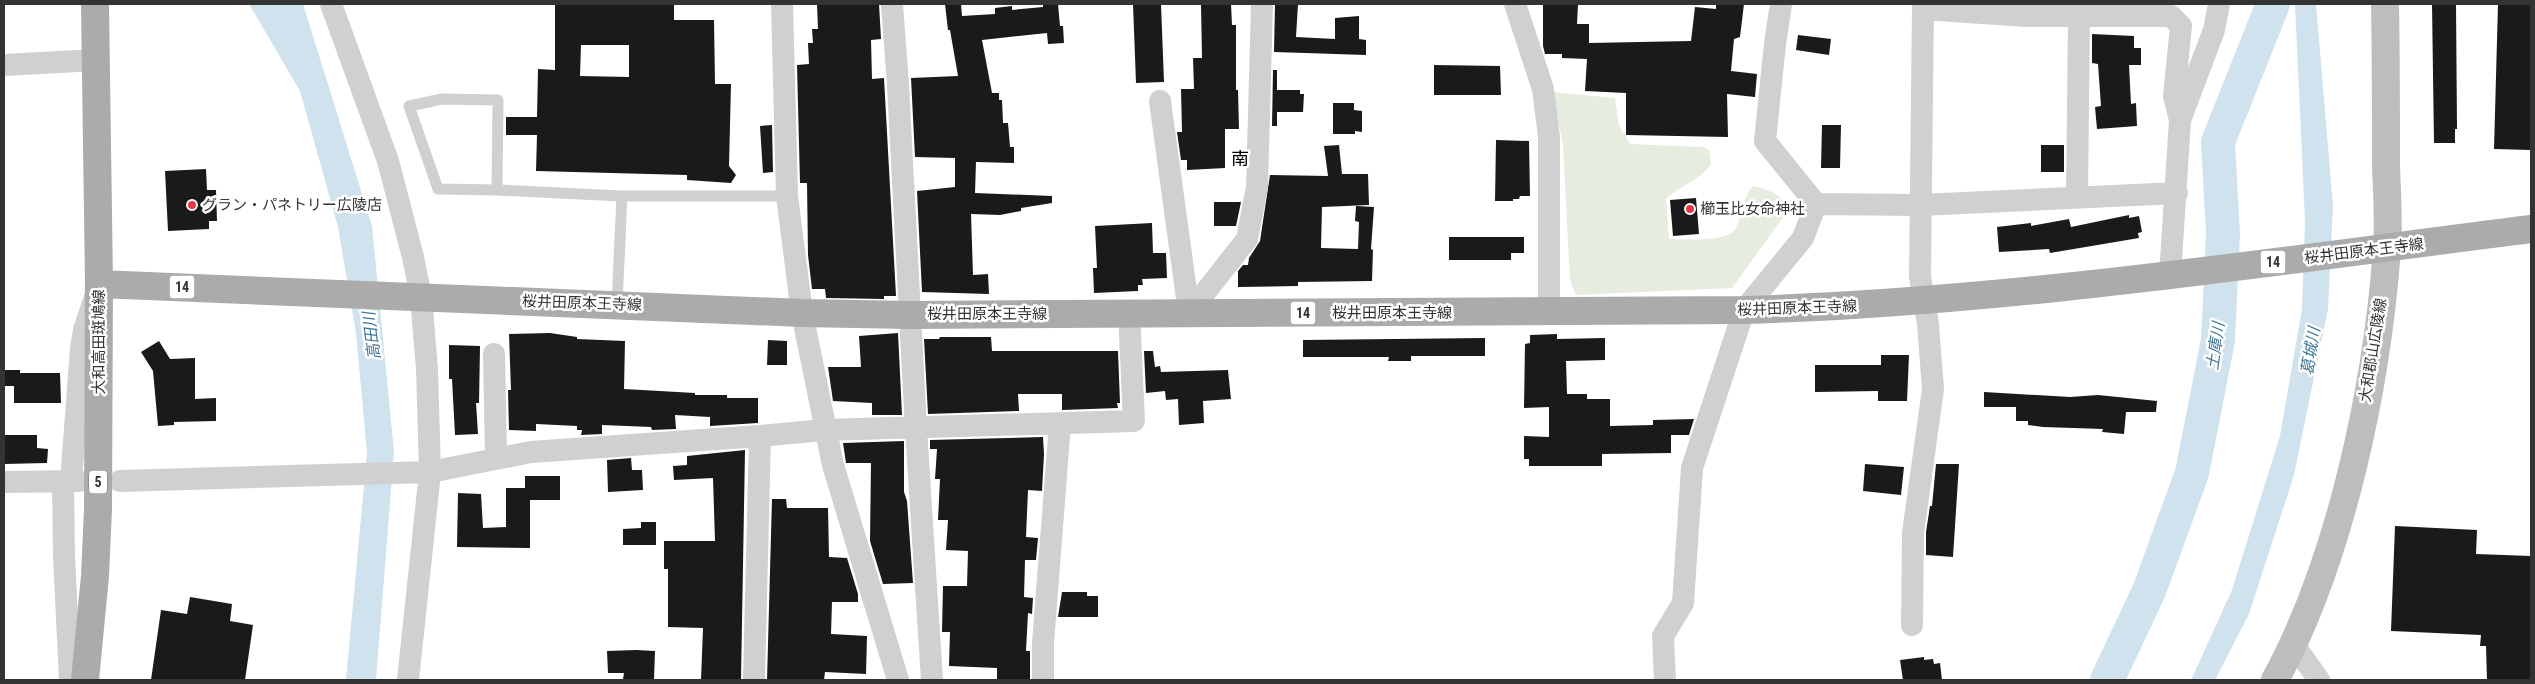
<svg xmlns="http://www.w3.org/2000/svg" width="2535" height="684" font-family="'Roboto Condensed','Noto Sans JP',sans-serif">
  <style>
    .green { fill: #e6ecdf }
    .water { fill: #cfe2ee }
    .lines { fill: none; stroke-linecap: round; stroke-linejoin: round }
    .river { stroke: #cfe2ee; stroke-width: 34 }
    .building { fill: #1a1a1a; fill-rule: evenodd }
    .service { stroke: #d0d0d0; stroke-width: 11 }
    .minor { stroke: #d0d0d0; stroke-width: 22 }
    .secondary { stroke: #bdbdbd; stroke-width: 28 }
    .primary { stroke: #ababab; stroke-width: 28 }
    .poi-dot { fill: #e63946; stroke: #fff; stroke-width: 2 }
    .labels { text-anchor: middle; stroke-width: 5; stroke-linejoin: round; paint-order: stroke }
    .shield { fill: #fff; stroke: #707070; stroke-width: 1 }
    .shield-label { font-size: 14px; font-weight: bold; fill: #333 }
    .poi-label { font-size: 15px; fill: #333; stroke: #fff; text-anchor: start }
    .street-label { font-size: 15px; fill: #333; stroke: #fff }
    .water-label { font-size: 16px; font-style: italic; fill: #3f7597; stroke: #fff }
    .quarter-label { font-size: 18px; fill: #000; stroke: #fff }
  </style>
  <rect width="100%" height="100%" fill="#fff"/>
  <path class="green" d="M1552,92L1615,98L1619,126L1630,144L1703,147L1709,150L1711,164C1699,182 1681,184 1666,199L1669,239C1684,239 1729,243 1736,228C1743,213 1742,199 1753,186C1771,190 1780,194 1789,209L1732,288L1576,295L1570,280L1563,145Z"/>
  <path class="water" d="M249,4H303L372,226L394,452L376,680H346L367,453L356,333L338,227L300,91Z
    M2295,4H2316L2333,206L2328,309L2294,475L2249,614L2215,680H2191L2232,590L2280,436L2302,309L2305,221Z"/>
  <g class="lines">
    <path class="river" d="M2107,680L2149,591L2192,473L2218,340L2223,234L2218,142L2273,4"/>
  </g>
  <path class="building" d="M555,4H674V20H714L715,84H731L729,166L736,175L731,183L687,180V175L536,171L537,135H506V117H537L538,69L555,70ZM581,45H629V77L580,76Z
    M817,4H879L881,39L871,40L872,79L884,78L896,296H884V299L826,298L825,289H812L808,255L807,183H800L797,65L809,64L808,43H813L812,29H818Z
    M945,4H961L962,16L995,14V8L1012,6V10L1043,7V4H1058L1060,26H1063L1064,43L1048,44L1047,33L982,40L992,93H999V100H1002L1003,123H1008L1010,147H1014V163L976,162L975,193L1052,196V203L1021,208V211L1000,215L971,214L973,275L988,274L989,294L922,292L917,191L955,187V158L915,157L911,78L958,76L950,30H948Z
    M1133,4H1161L1164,82L1136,83Z
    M1201,4H1231L1232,25H1236V90H1238L1239,129H1225V168L1187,170V160H1181L1177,132H1182L1181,89H1194L1193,58H1202Z
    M1275,4H1298L1296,37L1335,39V18L1359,16V39L1366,40V55L1274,52Z
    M1543,4H1578L1577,24H1589V43L1691,41L1695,7L1716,9V4H1744L1740,37L1734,39L1731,71L1757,74L1755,97L1727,94L1728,137L1626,135V93L1585,91L1587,59L1562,58V54H1545L1543,46Z
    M2432,4H2456L2457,129H2455V143H2434Z
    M2498,4H2531V150L2494,149Z
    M2092,34L2134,36V48H2141V65H2129L2131,104L2136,103L2137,126L2097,129L2095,107L2101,106L2098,64L2092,63Z
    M1798,35L1831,39L1829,55L1796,50Z
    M1434,65L1500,66L1501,95H1434Z
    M1273,70H1277V90H1300V94H1304L1303,112H1277V126H1272Z
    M1333,103H1354V110L1362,111V132L1355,131V134H1333Z
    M772,125L773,172L763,173L760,126Z
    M1822,125H1841L1840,168H1821Z
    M1496,140L1529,141L1530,196H1520L1519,199H1513V201H1495Z
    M1339,145L1342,174H1368L1369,205L1322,207L1321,248L1358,249L1359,222L1355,221L1356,206L1374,207L1371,249L1373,250L1372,281L1298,282V286L1238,287V271L1243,265H1248L1249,258L1260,241L1270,175L1328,176L1324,146Z
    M2041,145H2064V172H2041Z
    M206,169L207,190H216L217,221H209V229L168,231L165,171Z
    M1696,198L1699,234L1673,236L1670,200Z
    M1214,202H1241L1236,226H1214Z
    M2129,215V218L2139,216L2142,232L2138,233L2139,238L2050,253L2049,249L1999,252L1997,227L2031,223V226L2069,219L2071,227Z
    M1152,223L1153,253H1166L1167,278L1142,279L1143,285H1138V291L1094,293L1093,268H1097L1095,226Z
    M1449,237H1524V253H1511V260H1449Z
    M550,333L577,337V339L625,341L624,389L695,393V395H727V398H758V423L710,426V417L675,415L676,429L652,430L651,427L602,425V434L581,435L582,430H577V426L536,424V431L509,430L508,390H511L509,334Z
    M898,333L902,415H872V403L833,401L828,367H861L859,336Z
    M1557,334V339L1605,338V360L1566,361L1567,394H1587V399H1610V426L1653,425V420L1694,419L1689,435H1671V453L1602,454V466H1529V459H1524V436L1549,437V407L1524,408L1525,344L1530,343V335Z
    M940,337H991L992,351H1118L1120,403H1117L1118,408L1062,410V394H1018L1019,411L928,414L924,339H939Z
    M1485,338V356H1411V361H1388L1389,357H1303V340Z
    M768,340L787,341V365H767Z
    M159,341L170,359L195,358V399L216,398V421L174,422V425L158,426L153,371L141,352Z
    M449,345L480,346L479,403H476L478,434L455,435L452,379H449Z
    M1144,351H1153L1155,367L1160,366L1161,372L1228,370L1231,399L1203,401L1204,423L1179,425L1178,399L1166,400L1165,391L1146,393Z
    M1881,355H1909L1907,401H1878V391L1815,392V365H1881Z
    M4,370H20V373H60L61,403H14V386H4Z
    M1984,392L2070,397L2098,395L2157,401L2156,412H2126L2124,434L2102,432L2103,429L2043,427L2028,425V421H2016V407H1984Z
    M4,435H37V448L48,449L47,463L4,464Z
    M1043,437L1044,454L1042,491L1028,490L1026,537L1038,538L1036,560H1025L1024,597L1033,598L1032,614L1028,613L1026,651H1030V680H997V668L949,666L950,632H942L943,586H967L968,551L946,550L948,520H938L940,479H935L937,449H930V440Z
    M904,441V492L907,501L913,583L883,584L870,541L871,463H846L843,443Z
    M745,450L741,680H701L703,628L668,627V569H664V541H715L713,478L674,480L673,466L687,465V456Z
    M631,458L632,470H642L643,490L608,492L607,460Z
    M1865,464L1904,467L1901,495L1863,491Z
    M1936,464H1959L1953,557L1926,555V532L1930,506H1932Z
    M525,476H560V500H530V548L457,547L458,493L481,494L483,528L506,527V488H525Z
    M772,499H786L787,508H828L829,557L847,558L858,594V602H832L831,634L867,636L866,674L825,672L824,680H767Z
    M641,522H656V545H623V529L641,528Z
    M2395,526L2477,530L2476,554L2531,556V680H2487L2486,646H2480L2481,635L2391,631Z
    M1062,592H1087V596H1098V617H1058Z
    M190,597L232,604L230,621L253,625L245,680H151L161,610L187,614Z
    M636,650L655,651L654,680L623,679L624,673H608L607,651Z
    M1924,657V660L1933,659L1934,664L1940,663L1942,680H1903L1900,660Z"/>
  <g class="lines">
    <path class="service" d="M442,99L498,100L497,190L438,189L409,106Z
      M497,190L622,196H787
      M617,304L622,196"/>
    <path class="minor" d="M331,4L388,161L413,257L421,297L427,369L430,472L408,680
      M782,4L787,196L802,313L833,465L898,680
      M892,4L898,85L916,429L932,680
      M1515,4L1543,89L1549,137V313
      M1781,4L1775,44L1765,141L1816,204L1920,205L2177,193
      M1923,9L2027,16H2171L2181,26L2174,96L2180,120L2170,276
      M4,65L96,60
      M1160,101L1189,313
      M2180,120L2214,30L2219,4
      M2077,197L2079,16
      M1189,313L1247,239L1257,187L1262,4
      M494,354L496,458
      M71,481L81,349L84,330L95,297
      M120,481L430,472L531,452L760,436L824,430L1134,421L1129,313
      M4,482L79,481
      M63,482L64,556L70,680
      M1912,625L1913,533L1933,389L1928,324L1920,277L1923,4
      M2294,645L2319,680
      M754,680L760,436
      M1043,680V643L1060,424
      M1665,680L1663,636L1683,603L1692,468L1744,310L1803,238L1816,204"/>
    <path class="secondary" d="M2275,680C2341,559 2377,386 2387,249C2389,222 2387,193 2386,166C2386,112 2386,58 2385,4"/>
    <path class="primary" d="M99,284L802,313L910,315L1744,310C2008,302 2269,262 2531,229
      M85,680L95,576L98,509L99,284L95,4"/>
  </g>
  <g class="poi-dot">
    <circle cx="192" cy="205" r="5"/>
    <circle cx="1690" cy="209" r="5"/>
  </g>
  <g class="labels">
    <g class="shield">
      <rect x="2260.5" y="250.5" width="25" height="23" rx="4"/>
      <rect x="169.5" y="275.5" width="25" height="23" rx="4"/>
      <rect x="1290.5" y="301.5" width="25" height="23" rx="4"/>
      <rect x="89" y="470.5" width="18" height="23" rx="4"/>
    </g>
    <g class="shield-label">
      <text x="2273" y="267">14</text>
      <text x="182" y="292">14</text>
      <text x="1303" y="318">14</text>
      <text x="98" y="487">5</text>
    </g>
    <g class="poi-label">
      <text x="202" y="210">グラン・パネトリー広陵店</text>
      <text x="1700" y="214">櫛玉比女命神社</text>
    </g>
    <g class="street-label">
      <text transform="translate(2364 251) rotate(-7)" y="5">桜井田原本王寺線</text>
      <text transform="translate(582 303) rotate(2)" y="5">桜井田原本王寺線</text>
      <text transform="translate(1797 308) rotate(-2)" y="5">桜井田原本王寺線</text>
      <text x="1392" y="318">桜井田原本王寺線</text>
      <text x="987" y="319">桜井田原本王寺線</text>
      <text transform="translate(99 342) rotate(-90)" y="5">大和高田斑鳩線</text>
      <text transform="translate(2373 350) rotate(-81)" y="5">大和郡山広陵線</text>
    </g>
    <g class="water-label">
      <text transform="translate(371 336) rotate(-97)" y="6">高田川</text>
      <text transform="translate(2215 346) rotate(-82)" y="6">土庫川</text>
      <text transform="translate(2310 351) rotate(-81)" y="6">葛城川</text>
    </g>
    <g class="quarter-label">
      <text x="1240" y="165">南</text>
    </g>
  </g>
  <rect width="2535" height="684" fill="none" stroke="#333333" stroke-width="10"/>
</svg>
